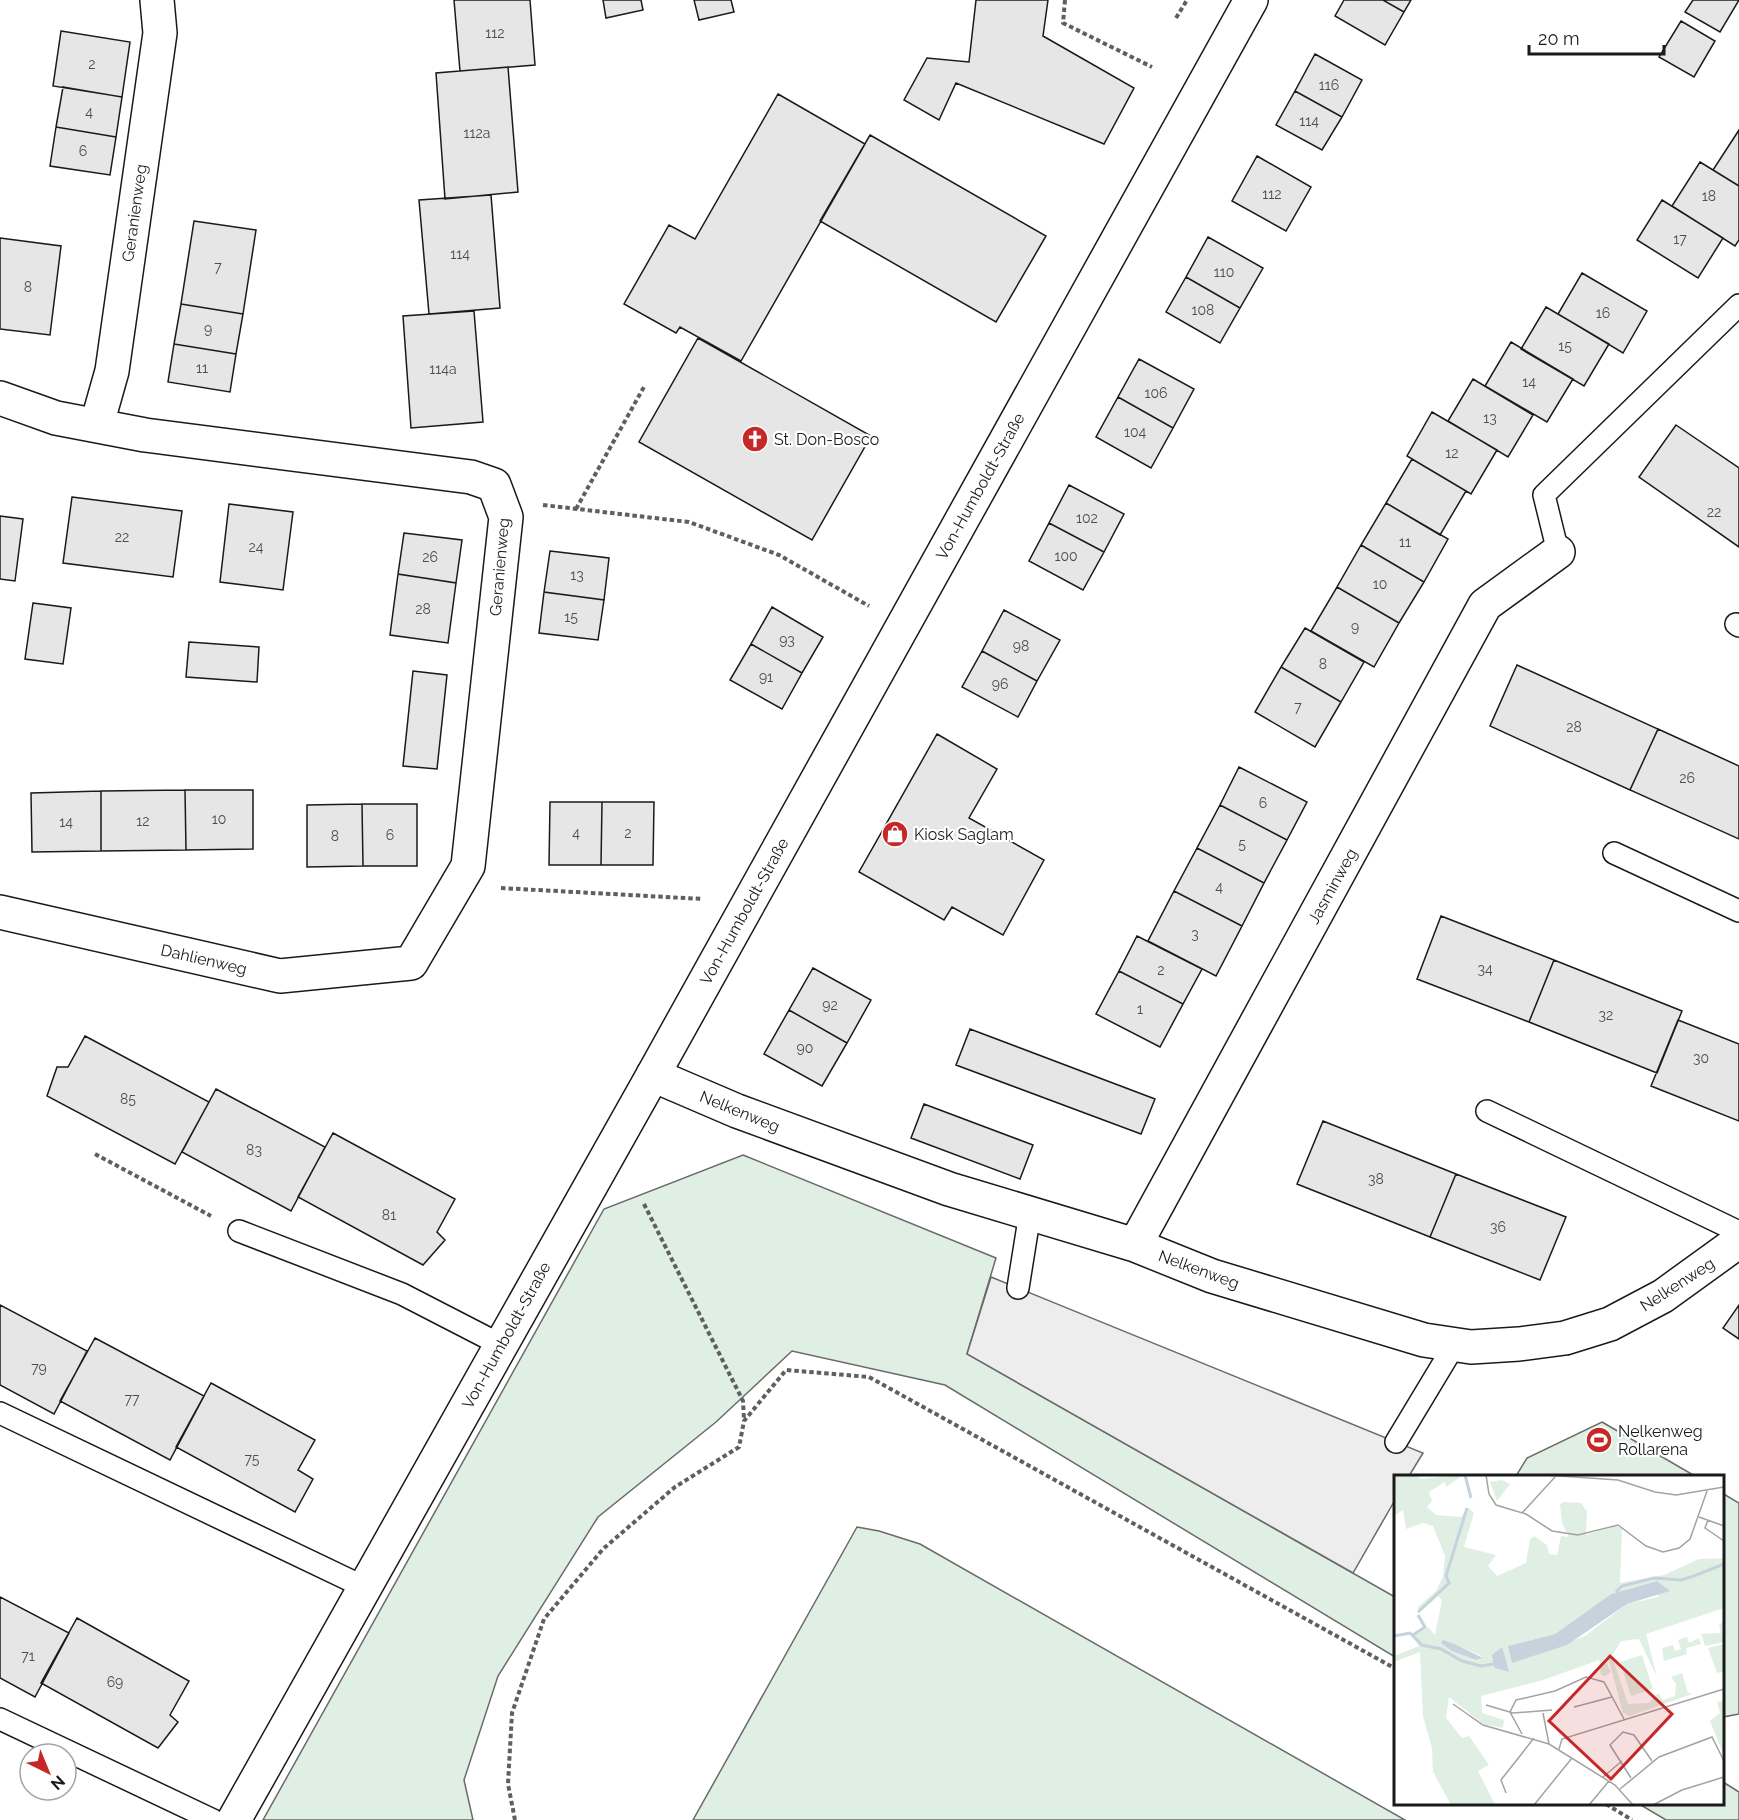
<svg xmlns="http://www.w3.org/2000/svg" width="1739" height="1820" font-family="Raleway,sans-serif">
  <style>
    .green { fill: #e0efe3; stroke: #6a6a6a; stroke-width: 1.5 }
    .parking { fill: #ededed; stroke: #6a6a6a; stroke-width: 1.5 }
    .building { fill: #e6e6e6; stroke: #1a1a1a; stroke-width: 1.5 }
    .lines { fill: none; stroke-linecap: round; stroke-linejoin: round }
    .lane-casing { stroke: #1a1a1a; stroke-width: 24 }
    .street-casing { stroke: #1a1a1a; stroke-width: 36 }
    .secondary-casing { stroke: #1a1a1a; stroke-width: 36 }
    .path { stroke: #5f5f5f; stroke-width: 4; stroke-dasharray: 4.5 3; stroke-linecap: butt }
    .lane { stroke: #fff; stroke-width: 21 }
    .street { stroke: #fff; stroke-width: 33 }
    .secondary { stroke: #fff; stroke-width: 33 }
    .labels { text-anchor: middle; stroke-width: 4.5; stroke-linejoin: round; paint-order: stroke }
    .number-label { font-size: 14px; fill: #4d4d4d }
    .street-label { font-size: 16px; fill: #1a1a1a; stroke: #fff }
    .poi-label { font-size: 16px; fill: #1a1a1a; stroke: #fff; text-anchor: start }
    .inset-river { fill: none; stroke: #c6d2dc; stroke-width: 3 }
    .inset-road { fill: none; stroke: #a3a3a3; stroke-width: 1.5 }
    .view { fill: #c62828; fill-opacity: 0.15; stroke: #c62828; stroke-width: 3 }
    .inset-edge { fill: none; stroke: #1a1a1a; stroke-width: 3 }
  </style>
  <rect width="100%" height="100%" fill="#fff"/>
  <path class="green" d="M743,1155L996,1258L967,1354L1395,1597V1657L945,1385L792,1351L716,1422L598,1517L498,1676L464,1780L473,1820H263L604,1209Z
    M1602,1422L1695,1476H1516L1527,1458Z
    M1722,1493L1739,1503V1714L1723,1717Z
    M857,1527L879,1531L920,1544L1405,1820H693Z
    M1723,1782L1739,1792V1820H1666L1639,1804H1722Z"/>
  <path class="parking" d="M991,1277L1423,1453L1409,1476H1396L1395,1500L1353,1573L967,1354Z"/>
  <path class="building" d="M454,0H530L535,65L460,71Z
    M603,0H641L643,10L606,18Z
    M694,0H731L734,12L699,20Z
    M976,0H1048L1043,36L1134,88L1104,144L956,83L939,120L904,100L927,58L969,62Z
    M1344,0H1383L1404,12L1385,45L1335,16Z
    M1383,0H1411L1404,12Z
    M1693,0H1739L1720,32L1685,12Z
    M1681,21L1715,41L1694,77L1659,57Z
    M61,31L130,42L122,97L53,86Z
    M1315,54L1362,80L1342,117L1295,91Z
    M508,67L518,192L445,199L436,73Z
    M63,87L122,97L116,137L56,127Z
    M1295,91L1342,117L1322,150L1276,125Z
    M778,94L865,144L741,361L680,327L676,333L624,304L669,225L695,239Z
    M56,127L116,137L110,175L50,166Z
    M1739,130V186L1713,170Z
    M870,135L1046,236L996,322L820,221Z
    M1257,156L1311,187L1286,231L1232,201Z
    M1700,162L1739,186V240L1735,246L1672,206Z
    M491,195L500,308L429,314L419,200Z
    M1662,200L1723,238L1698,278L1637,240Z
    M194,221L256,230L243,314L181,304Z
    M1208,237L1263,268L1240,308L1186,277Z
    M0,238L61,246L50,335L0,329Z
    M1582,273L1647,311L1623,353L1558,314Z
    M1186,277L1240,308L1220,343L1166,312Z
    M181,304L243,314L236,354L174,344Z
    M1546,307L1609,344L1584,386L1521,349Z
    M474,311L483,422L411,428L403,316Z
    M698,338L871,436L812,540L639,442Z
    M1511,342L1573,379L1547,422L1485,386Z
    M174,344L236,354L230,392L168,382Z
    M1139,359L1194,389L1173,428L1118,397Z
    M1473,379L1533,415L1508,457L1448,421Z
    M1118,397L1173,428L1151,468L1096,437Z
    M1432,412L1497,450L1471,494L1407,456Z
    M1676,425L1739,468V547L1639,477Z
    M1412,459L1466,491L1440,535L1386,503Z
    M1069,485L1124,514L1104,552L1049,523Z
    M72,497L182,511L173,577L63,563Z
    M1386,503L1448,539L1424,582L1361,545Z
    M229,504L293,512L283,590L220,582Z
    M0,516L23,519L15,581L0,579Z
    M1049,523L1104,552L1083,590L1029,561Z
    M404,533L462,540L456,583L398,574Z
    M1361,545L1424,582L1399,623L1337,587Z
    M550,551L609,558L604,600L544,592Z
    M398,574L456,583L448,643L390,635Z
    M1337,587L1399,623L1374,667L1311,631Z
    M544,592L604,600L598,640L539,633Z
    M33,603L71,608L63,664L25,659Z
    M772,607L823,637L802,673L751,644Z
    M1004,610L1060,640L1037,681L982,651Z
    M1305,628L1364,662L1341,702L1281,667Z
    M189,642L259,647L257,682L186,677Z
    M751,644L802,673L782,709L730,680Z
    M982,651L1037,681L1018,717L962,687Z
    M1517,665L1658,729L1630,790L1490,726Z
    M1281,667L1341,702L1315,747L1255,712Z
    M413,671L447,675L437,769L403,766Z
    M1658,729L1739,766V839L1630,790Z
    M937,734L997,769L969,818L1044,860L1003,935L952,907L944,920L859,872Z
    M1239,767L1307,802L1287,840L1220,805Z
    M185,790H253V849L186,850Z
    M185,790L186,850L101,851V791Z
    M101,791V851L32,852L31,793Z
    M550,802H602L601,865H549Z
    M602,802H654L653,865H601Z
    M362,804H417V866H363Z
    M362,804L363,866L307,867V805Z
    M1220,805L1287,840L1264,883L1197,848Z
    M1197,848L1264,883L1242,926L1174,891Z
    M1174,891L1242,926L1216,976L1148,941Z
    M1441,916L1554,960L1529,1022L1417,979Z
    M1137,936L1202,969L1183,1004L1119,971Z
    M1554,960L1682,1011L1657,1073L1529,1022Z
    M813,968L871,1000L847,1043L789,1010Z
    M1119,971L1183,1004L1160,1047L1096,1014Z
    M789,1010L847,1043L822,1086L764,1054Z
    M1678,1020L1739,1044V1121L1651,1086Z
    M970,1029L1155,1099L1141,1134L956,1065Z
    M85,1036L209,1102L175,1164L47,1096L57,1067H68Z
    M216,1089L325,1147L291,1211L182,1152Z
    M924,1104L1033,1145L1020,1179L911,1138Z
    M1323,1121L1456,1174L1430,1237L1297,1184Z
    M333,1133L455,1199L437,1232L445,1240L423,1265L298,1197Z
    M1456,1174L1566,1217L1540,1280L1430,1237Z
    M0,1305L87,1351L54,1414L0,1385Z
    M1739,1305V1339L1723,1328Z
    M95,1338L204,1396L170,1460L60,1401Z
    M211,1383L315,1440L298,1470L313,1479L295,1512L176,1447Z
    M0,1597L69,1633L35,1697L0,1678Z
    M77,1618L189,1681L170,1715L178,1722L158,1748L41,1683Z"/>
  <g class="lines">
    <defs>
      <path id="lane" d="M1558,552L1544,495L1739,305
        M1736,624L1739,626
        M1614,853L1739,911
        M1487,1111L1739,1232
        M239,1231L402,1294L501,1345
        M1018,1288L1030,1213
        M0,1413L364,1587
        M1396,1442L1455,1344
        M0,1719L213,1820"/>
      <path id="street" d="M0,398L56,418L145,435L471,477L494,485L506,517L468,866L411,963L280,976L0,912
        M97,424L112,371L160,33L157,0
        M653,1075L737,1111L949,1189L1135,1245L1212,1276L1424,1340L1471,1347L1519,1344L1565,1338L1610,1324L1663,1296L1739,1241
        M1135,1245L1485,605L1558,552"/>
      <path id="secondary" d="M234,1820L653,1075L1251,0"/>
    </defs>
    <use href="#lane" class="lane-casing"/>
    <use href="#street" class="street-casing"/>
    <use href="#secondary" class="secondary-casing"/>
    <path class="path" d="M1065,0L1063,23L1152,67
      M1176,18L1187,0
      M543,505L689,522L779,555L869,606
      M576,509L645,385
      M501,888L703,899
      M95,1154L211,1216
      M644,1204L743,1401L744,1420
      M1606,1804L1632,1820
      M515,1820L508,1784L512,1713L544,1619L603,1549L675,1487L739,1447L744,1421L786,1370L869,1377L1396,1669"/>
    <use href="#lane" class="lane"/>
    <use href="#street" class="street"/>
    <use href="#secondary" class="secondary"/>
  </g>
  <defs>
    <symbol id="church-disc" viewBox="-11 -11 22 22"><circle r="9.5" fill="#c62828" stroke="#fff"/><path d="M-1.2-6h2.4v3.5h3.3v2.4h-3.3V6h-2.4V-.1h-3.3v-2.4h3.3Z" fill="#fff"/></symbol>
    <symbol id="shop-disc" viewBox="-11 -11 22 22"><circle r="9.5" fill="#c62828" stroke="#fff"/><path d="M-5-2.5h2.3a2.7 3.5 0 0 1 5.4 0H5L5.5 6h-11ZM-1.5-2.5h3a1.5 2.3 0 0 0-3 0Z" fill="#fff"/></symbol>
    <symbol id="stadium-disc" viewBox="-11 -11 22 22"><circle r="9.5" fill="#c62828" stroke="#fff"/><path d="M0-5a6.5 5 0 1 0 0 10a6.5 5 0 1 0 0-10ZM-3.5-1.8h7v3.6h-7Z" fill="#fff"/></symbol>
  </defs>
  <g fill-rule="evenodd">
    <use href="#church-disc" x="740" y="424" width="30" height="30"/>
    <use href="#shop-disc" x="880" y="819" width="30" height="30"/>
    <use href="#stadium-disc" x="1584" y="1425" width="30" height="30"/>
  </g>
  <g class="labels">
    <g class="number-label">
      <text x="495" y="38">112</text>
      <text x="92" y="69">2</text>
      <text x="1329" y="90">116</text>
      <text x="89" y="117">4</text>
      <text x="1309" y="126">114</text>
      <text x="477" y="138">112a</text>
      <text x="83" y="156">6</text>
      <text x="1272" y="199">112</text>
      <text x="1709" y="201">18</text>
      <text x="1680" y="244">17</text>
      <text x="460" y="259">114</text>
      <text x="218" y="272">7</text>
      <text x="1224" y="277">110</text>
      <text x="28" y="292">8</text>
      <text x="1203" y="315">108</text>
      <text x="1603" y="318">16</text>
      <text x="208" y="334">9</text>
      <text x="1565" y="351">15</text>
      <text x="202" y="373">11</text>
      <text x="443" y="374">114a</text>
      <text x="1529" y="387">14</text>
      <text x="1156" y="398">106</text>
      <text x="1490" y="423">13</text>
      <text x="1135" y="437">104</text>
      <text x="1452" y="458">12</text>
      <text x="1714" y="517">22</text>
      <text x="1087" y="523">102</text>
      <text x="122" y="542">22</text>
      <text x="1405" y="547">11</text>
      <text x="256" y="552">24</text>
      <text x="1066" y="561">100</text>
      <text x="430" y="562">26</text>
      <text x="577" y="580">13</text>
      <text x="1380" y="589">10</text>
      <text x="423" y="614">28</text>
      <text x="571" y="622">15</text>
      <text x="1355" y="632">9</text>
      <text x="787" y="645">93</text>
      <text x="1021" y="651">98</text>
      <text x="1323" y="669">8</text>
      <text x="766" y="682">91</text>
      <text x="1000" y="689">96</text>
      <text x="1298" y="712">7</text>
      <text x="1574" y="732">28</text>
      <text x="1687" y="783">26</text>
      <text x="1263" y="808">6</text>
      <text x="219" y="824">10</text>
      <text x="143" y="826">12</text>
      <text x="66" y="827">14</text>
      <text x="576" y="838">4</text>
      <text x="628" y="838">2</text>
      <text x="390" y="840">6</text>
      <text x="335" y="841">8</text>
      <text x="1242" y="849">5</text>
      <text x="1219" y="892">4</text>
      <text x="1195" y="939">3</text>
      <text x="1485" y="974">34</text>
      <text x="1161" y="975">2</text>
      <text x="830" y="1010">92</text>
      <text x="1140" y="1014">1</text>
      <text x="1606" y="1020">32</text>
      <text x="805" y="1053">90</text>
      <text x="1701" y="1063">30</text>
      <text x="128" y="1104">85</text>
      <text x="254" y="1155">83</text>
      <text x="1376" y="1184">38</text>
      <text x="389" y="1220">81</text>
      <text x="1498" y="1232">36</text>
      <text x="39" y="1373">79</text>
      <text x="132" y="1404">77</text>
      <text x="252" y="1464">75</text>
      <text x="28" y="1661">71</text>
      <text x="115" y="1687">69</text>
    </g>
    <g class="street-label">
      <text transform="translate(134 213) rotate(-82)" y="6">Geranienweg</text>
      <text transform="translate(980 486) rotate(-61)" y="6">Von-Humboldt-Straße</text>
      <text transform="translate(499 567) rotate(-85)" y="6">Geranienweg</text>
      <text transform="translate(1332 886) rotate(-61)" y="6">Jasminweg</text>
      <text transform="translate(744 911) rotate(-61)" y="6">Von-Humboldt-Straße</text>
      <text transform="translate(204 959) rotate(13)" y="6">Dahlienweg</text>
      <text transform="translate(740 1111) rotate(22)" y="6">Nelkenweg</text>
      <text transform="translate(1199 1269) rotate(20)" y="6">Nelkenweg</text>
      <text transform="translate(1677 1284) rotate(-33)" y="6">Nelkenweg</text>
      <text transform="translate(506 1335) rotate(-61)" y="6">Von-Humboldt-Straße</text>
    </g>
    <g class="poi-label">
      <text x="774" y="445">St. Don-Bosco</text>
      <text x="914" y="840">Kiosk Saglam</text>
      <text x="1618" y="1437">Nelkenweg<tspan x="1618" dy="18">Rollarena</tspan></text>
    </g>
  </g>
  <g transform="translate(1394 1475)">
    <rect width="330" height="330" fill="#fff"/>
    <path d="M0,0H24L26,4L69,0L52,12L51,7L35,17L38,26L33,32L42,40L67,42L75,33L80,38L70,72L102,80L94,91L103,101L132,88L136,64L140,61L153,70L155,79L163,80L167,61L175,62L168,48L166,29L170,27L187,28L193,36L192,60L221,51L228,53L226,108L270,100L305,84L330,83V133L252,159L263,202L245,164L227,166L218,181L234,229L255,228L264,218L269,225L281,221L282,209L277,202L288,198L294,218L298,219L236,241L229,238L214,182L210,183L217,197L211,201L207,200L205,185L149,205L87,221L88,238L110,245L109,253L89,249L55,222L52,243L68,263L75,261L95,290L84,296L101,330H57L39,297L38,273L29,241L26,177L0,187V181L25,171L16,158L23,159L34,152L41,160L48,125L44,121L25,138L24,132L42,116L49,102L51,81L39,51L29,48L12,54L9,35L0,41ZM263,106L264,122L233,129L191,161L118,188L115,171L161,159L217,119ZM47,168L65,171L88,181V184L82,185ZM108,5L116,9L103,26L96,7ZM330,146V167L311,171L307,159L327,158L325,150ZM293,162L295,168L305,163L307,169L292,173L293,179L270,186L268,173L279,170L281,176L287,174L284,165ZM330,169V196L323,198L314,173ZM248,180L259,214L237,221L226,187ZM330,226V281L316,246L326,238L323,227Z" fill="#e0efe3" fill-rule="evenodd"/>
    <path d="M263,106L276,116L233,129L173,170L118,188L114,171L161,159L217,119ZM49,165L65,171L89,183L82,185L58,176L47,168ZM108,172L112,185L115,197L101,193L99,187L98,180Z" fill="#c6d2dc"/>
    <path class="inset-river" d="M71,0L77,23M222,117L228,111L260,103L287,105L300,101L330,89M24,137L55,108L52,101L73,33M19,160L31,152L24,140M0,161L16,158L28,170L47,174L68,186L87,191L100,189"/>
    <path class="inset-road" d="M92,0L95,19L102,30L132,39L158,56L184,60L224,50L252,71L269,77L285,73L296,64L313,16M152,0L224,5L261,17M261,17L282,20L330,12M128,38L161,2M305,42L330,51M314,45L311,53L330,66M59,229L89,250L155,269L221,310L239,330M92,230L119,238L158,235M180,232L218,222M149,238L155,269M128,259L116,237L122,225L161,216L192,202L210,207L230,244M165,274L168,264L330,214M209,302L228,286M237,303L216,270L229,257L240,260L258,286M226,314L265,282L318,262L330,286M112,318L107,305L140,263M140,330L178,283M195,330L215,306M259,330L288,315L330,302"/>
    <path class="view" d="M216,181L278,239L217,304L155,246Z"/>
    <rect width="330" height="330" class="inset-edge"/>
  </g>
  <g transform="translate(48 1772) rotate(137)"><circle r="28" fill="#ffffff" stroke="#a3a3a3" stroke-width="1.5"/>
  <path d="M0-4.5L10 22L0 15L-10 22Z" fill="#c62828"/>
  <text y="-9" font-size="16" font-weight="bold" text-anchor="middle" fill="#1a1a1a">N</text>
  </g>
  <path d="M1529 45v9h135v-9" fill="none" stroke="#1a1a1a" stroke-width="3"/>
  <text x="1538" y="45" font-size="18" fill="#1a1a1a" stroke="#ffffff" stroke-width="4.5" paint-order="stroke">20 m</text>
</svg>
